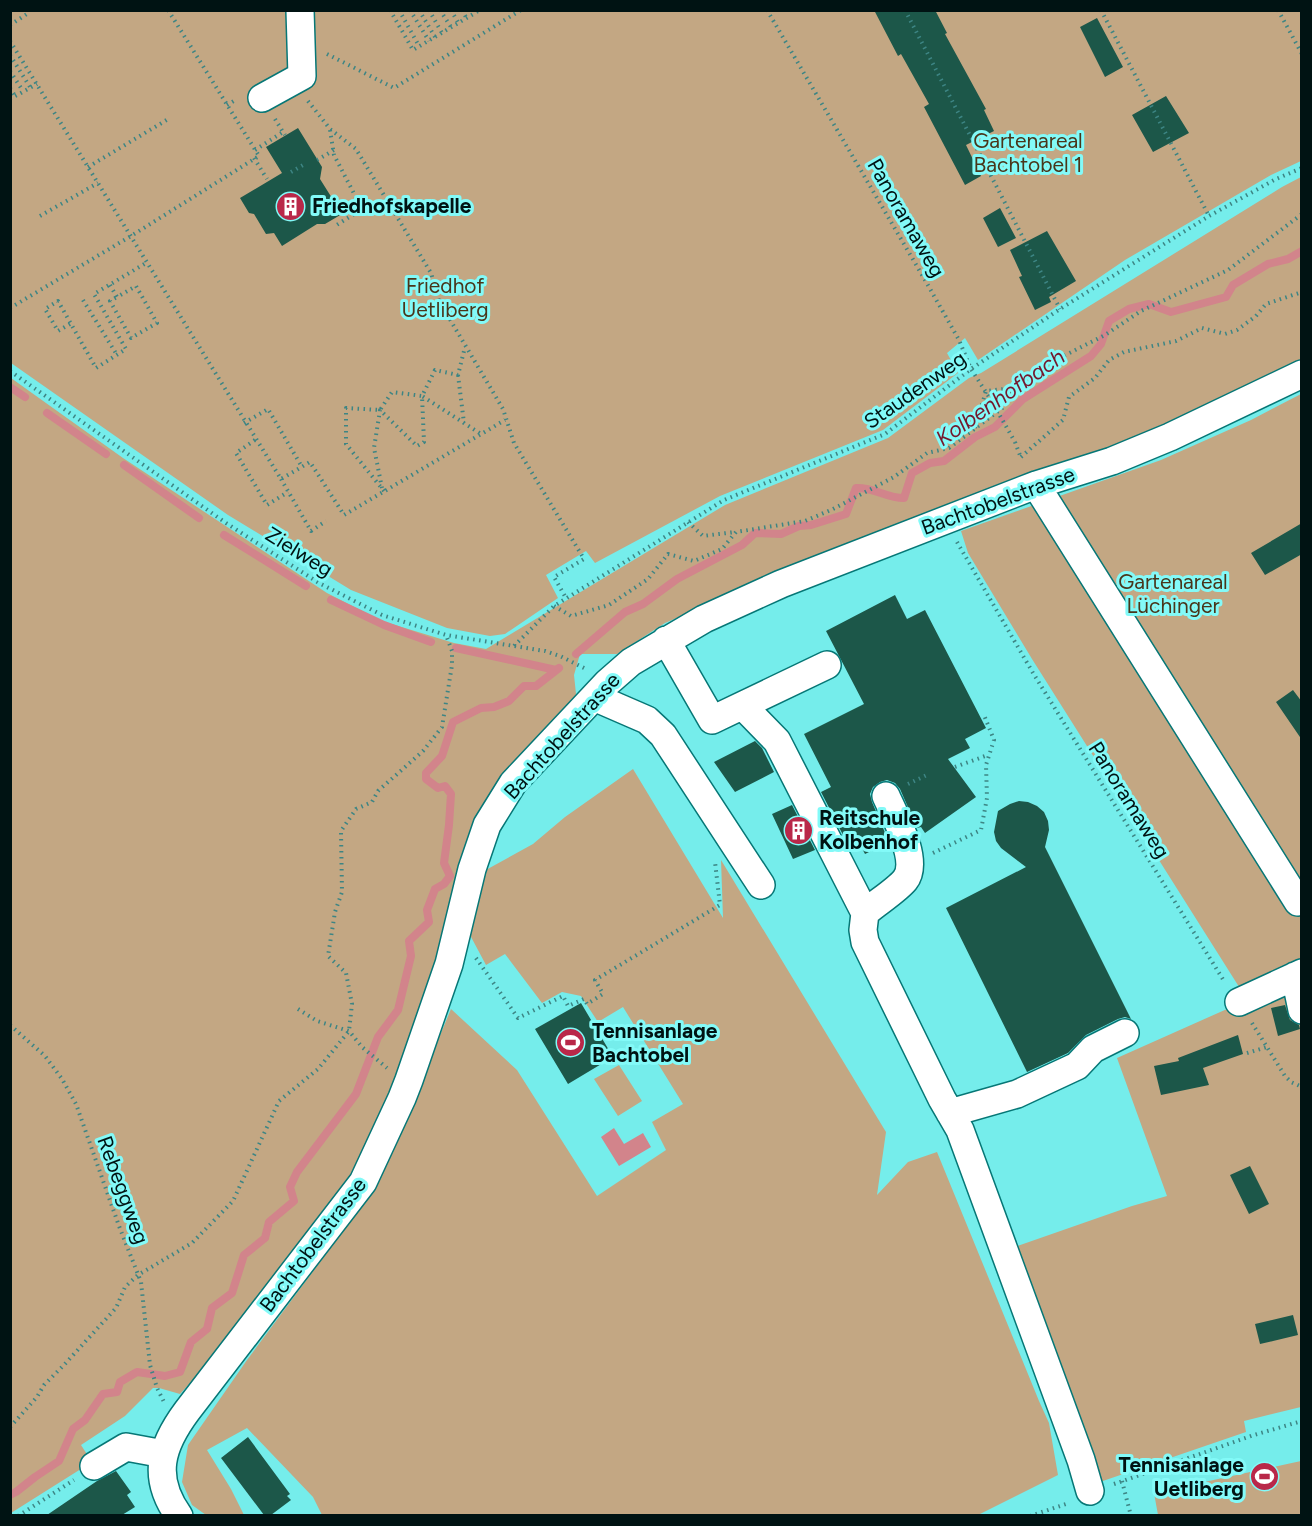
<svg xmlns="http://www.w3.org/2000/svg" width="1312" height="1526" font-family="Figtree,sans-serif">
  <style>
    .green { fill: #c3a783 }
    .water { fill: #d2848b }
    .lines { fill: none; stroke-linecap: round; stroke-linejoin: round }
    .stream { stroke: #d2848b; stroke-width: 8 }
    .building { fill: #1c5749 }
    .minor-casing { stroke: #067776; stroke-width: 30 }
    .path { stroke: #3d8584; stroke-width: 4; stroke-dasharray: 1.5 4.5; stroke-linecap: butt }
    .minor { stroke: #fff; stroke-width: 27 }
    .path-bridge { stroke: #3d8584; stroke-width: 4; stroke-dasharray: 1.5 4.5; stroke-linecap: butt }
    .labels { text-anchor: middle; stroke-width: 6; stroke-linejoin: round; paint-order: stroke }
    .park-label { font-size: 21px; fill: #49351a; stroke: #83faf8 }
    .poi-label { font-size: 21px; font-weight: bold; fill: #001313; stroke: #83faf8; text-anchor: start }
    .street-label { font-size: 21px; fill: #001313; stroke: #83faf8 }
    .water-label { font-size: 22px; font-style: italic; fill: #75182c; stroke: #83faf8 }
  </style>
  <rect width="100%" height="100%" fill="#75edeb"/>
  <path class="green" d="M11,11H1301V161L1271,175L1125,260L981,358L978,360L965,338L947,353L958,373L883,430L720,496L595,563L586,551L546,575L558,598L505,634L490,636L447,628L351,590L228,515L11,363Z
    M1301,177V362L1173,424L768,579L665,623L617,654H580L574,675L576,694L571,705L506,774L393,1097L354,1177L201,1371L180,1394L159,1388H153L125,1416L81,1445L92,1462L11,1513V378L123,458L327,593L382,621L454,643L486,649L725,505L888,438L969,378L981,373L1282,187Z
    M1301,394V966L1241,990L1032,659L968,553L961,531L1161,460L1251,420Z
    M633,769L723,918L721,860L886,1132L877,1195L908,1162L937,1152L1039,1401L1049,1423L1058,1475L978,1515H322L313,1497L247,1428L207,1450L231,1489L244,1515H206L192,1505L182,1482L188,1445L247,1360L378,1184L451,1009L517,1070L597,1196L666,1150L652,1122L683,1104L623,1007L598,1022L581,996L562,992L542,1003L505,954L486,965L470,935L484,871L533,844L565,817Z
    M1301,976V1407L1244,1421L1246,1432L1097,1483L1012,1248L1132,1206L1167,1196L1117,1058Z
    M619,1065L642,1101L618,1116L594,1079Z
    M1301,1461V1515H1158L1154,1493Z"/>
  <path class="water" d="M614,1128L624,1144L643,1133L651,1147L619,1166L601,1137Z"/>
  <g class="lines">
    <path class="stream" d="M10,387L25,397
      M47,413L106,454
      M124,465L199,518
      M224,535L306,586
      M331,600L384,625L431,642
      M456,648L556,670
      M576,654L625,612L643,604L677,579L742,545L755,533L781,534L799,526L811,525L846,514L856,488C874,487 886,498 904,498L912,473L930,463L944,461L975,437L995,427L1023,399L1091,356L1101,344L1109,321L1129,309L1149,304L1171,312L1226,297L1233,285L1268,264L1288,259L1302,251
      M10,1495L16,1492L35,1477L59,1461L73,1429L85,1420L103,1394L117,1392L120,1382L137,1372L165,1376L180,1372L191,1342L207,1329L212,1308L232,1293L244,1255L265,1238L269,1222L294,1201L290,1187L297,1172L356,1094L378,1037L398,1010L411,956L409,941L429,922L427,910L435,889L444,884L450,876L444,863L449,825L451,794L445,786L438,788L426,779V773L442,756L453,722L481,708L494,707L509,701L524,686H536L559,668"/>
  </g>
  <path class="building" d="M874,10H935L947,33L945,34L986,109L984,110L994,131L966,145L981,176L965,185L924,107L929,104L901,54L898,56Z
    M1097,18L1123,67L1105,77L1080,27Z
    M1166,96L1189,133L1153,152L1132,115Z
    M298,128L322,167L320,179L342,214L325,224H317L282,246L274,233L266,234L254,214L249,213L240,198L282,173L266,147Z
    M1000,208L1016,238L998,247L983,218Z
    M1047,231L1076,281L1049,297L1051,302L1035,310L1019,277L1022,276L1010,250Z
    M1302,523V554L1265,575L1251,553Z
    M895,595L907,619L925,610L986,728L965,739L970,748L948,759L976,797L925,833L921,827L917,828L900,789L895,783L887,780L880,782L873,787L870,794L872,802L889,842L865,854L854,833L844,837L821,792L831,787L804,734L864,704L826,631Z
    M1293,690L1302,702V740L1276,702Z
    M755,741L762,748L774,772L735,792L714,762Z
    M1019,801L1028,802L1037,806L1044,812L1048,821L1049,830L1045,847L1131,1019L1125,1017L1118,1019L1086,1035L1068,1053L1027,1072L946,908L1026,867L1001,848L996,841L994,832L998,811L1010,804Z
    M792,805L815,850L793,859L772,814Z
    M581,1003L613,1057L568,1084L535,1029Z
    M1285,1005L1290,1020L1299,1025L1300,1029L1278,1036L1271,1008Z
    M1238,1035L1243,1054L1203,1068L1209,1085L1161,1095L1154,1066L1179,1061L1178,1058Z
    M1250,1166L1269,1204L1249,1214L1230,1175Z
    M1293,1315L1298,1335L1260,1344L1255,1324Z
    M248,1437L290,1494L287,1496L291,1500L271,1515H264L221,1458Z
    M116,1471L131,1492L127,1495L135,1507L122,1515H47L97,1481Z"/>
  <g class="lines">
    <defs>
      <path id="minor" d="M262,98L302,76L300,10
        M1036,485L1298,902
        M666,640L712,720L827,665
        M594,697L647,720L663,735L761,885
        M743,706L777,741L865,913C876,903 896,891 905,880C920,861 894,814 886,796
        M865,913L863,930L865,942L942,1099L960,1130L1081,1460L1090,1491
        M1295,976L1302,1010
        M1239,1002L1302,973
        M950,1113L1017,1094L1077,1066L1093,1049L1125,1033
        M94,1466L126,1447L164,1454
        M179,1516C151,1477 161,1446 187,1411L363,1182L402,1098L409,1080L449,964L472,869L487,825L513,783L607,683L631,662L704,619L781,584L1036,485L1112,461L1170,437L1302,374"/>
    </defs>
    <use href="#minor" class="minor-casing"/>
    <path class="path" d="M390,10L413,50L480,10
      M399,10L419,46
      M410,10L429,41
      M419,10L435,37
      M429,10L442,33
      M440,10L451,27
      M451,10L459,24
      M462,10L467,19
      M767,10L925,280L959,340L971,369L991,400
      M905,10L1060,309
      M1101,10L1209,216
      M1278,10L1302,54
      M10,25L30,12
      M10,41L281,479L310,462L344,515L505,420
      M327,54L394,88L521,10
      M10,55L30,87
      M10,71L23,91
      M10,88L15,96
      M10,99L37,84
      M308,101L330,129L356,149L431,273L439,301L503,409L514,443L584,559L554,577L566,598
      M227,105L237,99
      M275,119L283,132
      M330,130L334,155L362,209L335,226
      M255,150L283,132L285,135
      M254,158L267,179
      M317,160L334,150
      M88,167L170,118
      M291,172L303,165
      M40,216L98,183
      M110,285L117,297L136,286L157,323L131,338L110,301L117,297
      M83,300L117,355
      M10,308L131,236L259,156L168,10
      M70,324L58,331L45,309L58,301L96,368L126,349L94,294L146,263
      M10,371L226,523L319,583L382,615L446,635L545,651L560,656L586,669
      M458,375L464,423
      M244,423L268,409L302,467
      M975,428L986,391L1014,388
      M255,440L236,453L267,505L288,492
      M1015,442L1021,458
      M1021,457L1063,420L1069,397L1095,378L1109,360L1124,352L1176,341L1202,328L1225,334L1237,330L1256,316L1266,304L1302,292
      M281,479L311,531L326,521
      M382,488L374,448L380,410L417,446L424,442L422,396L481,434
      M384,491L346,444V408L380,410L392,392L422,396L435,370L458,375L465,347
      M688,522L703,536L735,532
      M957,542L1033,673L1224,981
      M554,606L571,616L609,605L648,579L668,554L694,561L722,549L736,532L805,521L833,509L894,477L927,453L949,448L1005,406L1015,388L1038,369L1105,335L1141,311L1228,270L1302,214
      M514,646L554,606L724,500L885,434L971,369L1060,309L1209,216L1276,179L1302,168
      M955,767L988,755
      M908,784L929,774
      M933,853L981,830L987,798L986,765L994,740L984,715
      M476,958L518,1018L563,996L568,1006L584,999L587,1004L603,994L595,980L720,905L715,862
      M298,1009L317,1021L349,1031L362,1047L387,1068
      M1252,1023L1285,1076L1291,1082L1302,1087
      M10,1025L45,1056L62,1079L76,1104L119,1226L141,1282L150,1365L157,1388L164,1402
      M1247,1053L1267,1047
      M10,1427L37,1397L44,1385L64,1365L116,1308L125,1287L138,1275L192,1243L233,1201L279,1101L318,1069L349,1031L352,1004L346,973L328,956L335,912L342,892L341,831L356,809L372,802L378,791L423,751L442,727L452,665V651L446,635
      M1122,1481L1131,1516
      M1114,1484L1254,1435L1302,1421
      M18,1516L74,1480
      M1030,1516L1069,1503"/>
    <use href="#minor" class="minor"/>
    <path class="path-bridge" d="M991,400L1015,442"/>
  </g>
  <defs>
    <symbol id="building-disc" viewBox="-11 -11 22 22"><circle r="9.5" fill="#b92849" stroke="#83faf8"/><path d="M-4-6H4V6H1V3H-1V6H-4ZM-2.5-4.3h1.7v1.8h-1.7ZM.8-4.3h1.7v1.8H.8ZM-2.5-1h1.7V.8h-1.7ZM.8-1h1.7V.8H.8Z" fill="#fff"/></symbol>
    <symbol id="stadium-disc" viewBox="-11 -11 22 22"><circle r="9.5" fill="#b92849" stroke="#83faf8"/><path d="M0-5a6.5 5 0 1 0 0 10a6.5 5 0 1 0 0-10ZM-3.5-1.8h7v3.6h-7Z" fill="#fff"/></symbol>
  </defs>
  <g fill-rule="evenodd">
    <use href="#building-disc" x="274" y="190" width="33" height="33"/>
    <use href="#building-disc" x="782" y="814" width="33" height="33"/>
    <use href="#stadium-disc" x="554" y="1026" width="33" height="33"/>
    <use href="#stadium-disc" x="1248" y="1460" width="33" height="33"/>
  </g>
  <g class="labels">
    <g class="park-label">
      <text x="1028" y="148">Gartenareal<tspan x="1028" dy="24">Bachtobel 1</tspan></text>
      <text x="445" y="293">Friedhof<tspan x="445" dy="24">Uetliberg</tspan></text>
      <text x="1173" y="589">Gartenareal<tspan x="1173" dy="24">Lüchinger</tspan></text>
    </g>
    <g class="poi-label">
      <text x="312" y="213">Friedhofskapelle</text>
      <text x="819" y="825">Reitschule<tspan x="819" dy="24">Kolbenhof</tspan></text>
      <text x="592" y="1038">Tennisanlage<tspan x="592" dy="24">Bachtobel</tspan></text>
      <text x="1244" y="1472" text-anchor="end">Tennisanlage<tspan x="1244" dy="24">Uetliberg</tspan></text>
    </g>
    <g class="street-label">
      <text transform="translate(906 218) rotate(60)" y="7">Panoramaweg</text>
      <text transform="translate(915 390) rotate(-35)" y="7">Staudenweg</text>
      <text transform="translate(998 501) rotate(-20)" y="7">Bachtobelstrasse</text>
      <text transform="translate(299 552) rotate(32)" y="7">Zielweg</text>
      <text transform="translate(562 736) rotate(-48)" y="7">Bachtobelstrasse</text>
      <text transform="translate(1129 800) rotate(58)" y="7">Panoramaweg</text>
      <text transform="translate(123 1190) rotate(70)" y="7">Rebeggweg</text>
      <text transform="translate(313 1245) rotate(-53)" y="7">Bachtobelstrasse</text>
    </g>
    <g class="water-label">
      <text transform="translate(1000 397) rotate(-35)" y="8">Kolbenhofbach</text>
    </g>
  </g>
  <rect width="1312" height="1526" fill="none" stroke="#001313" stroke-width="24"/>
</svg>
